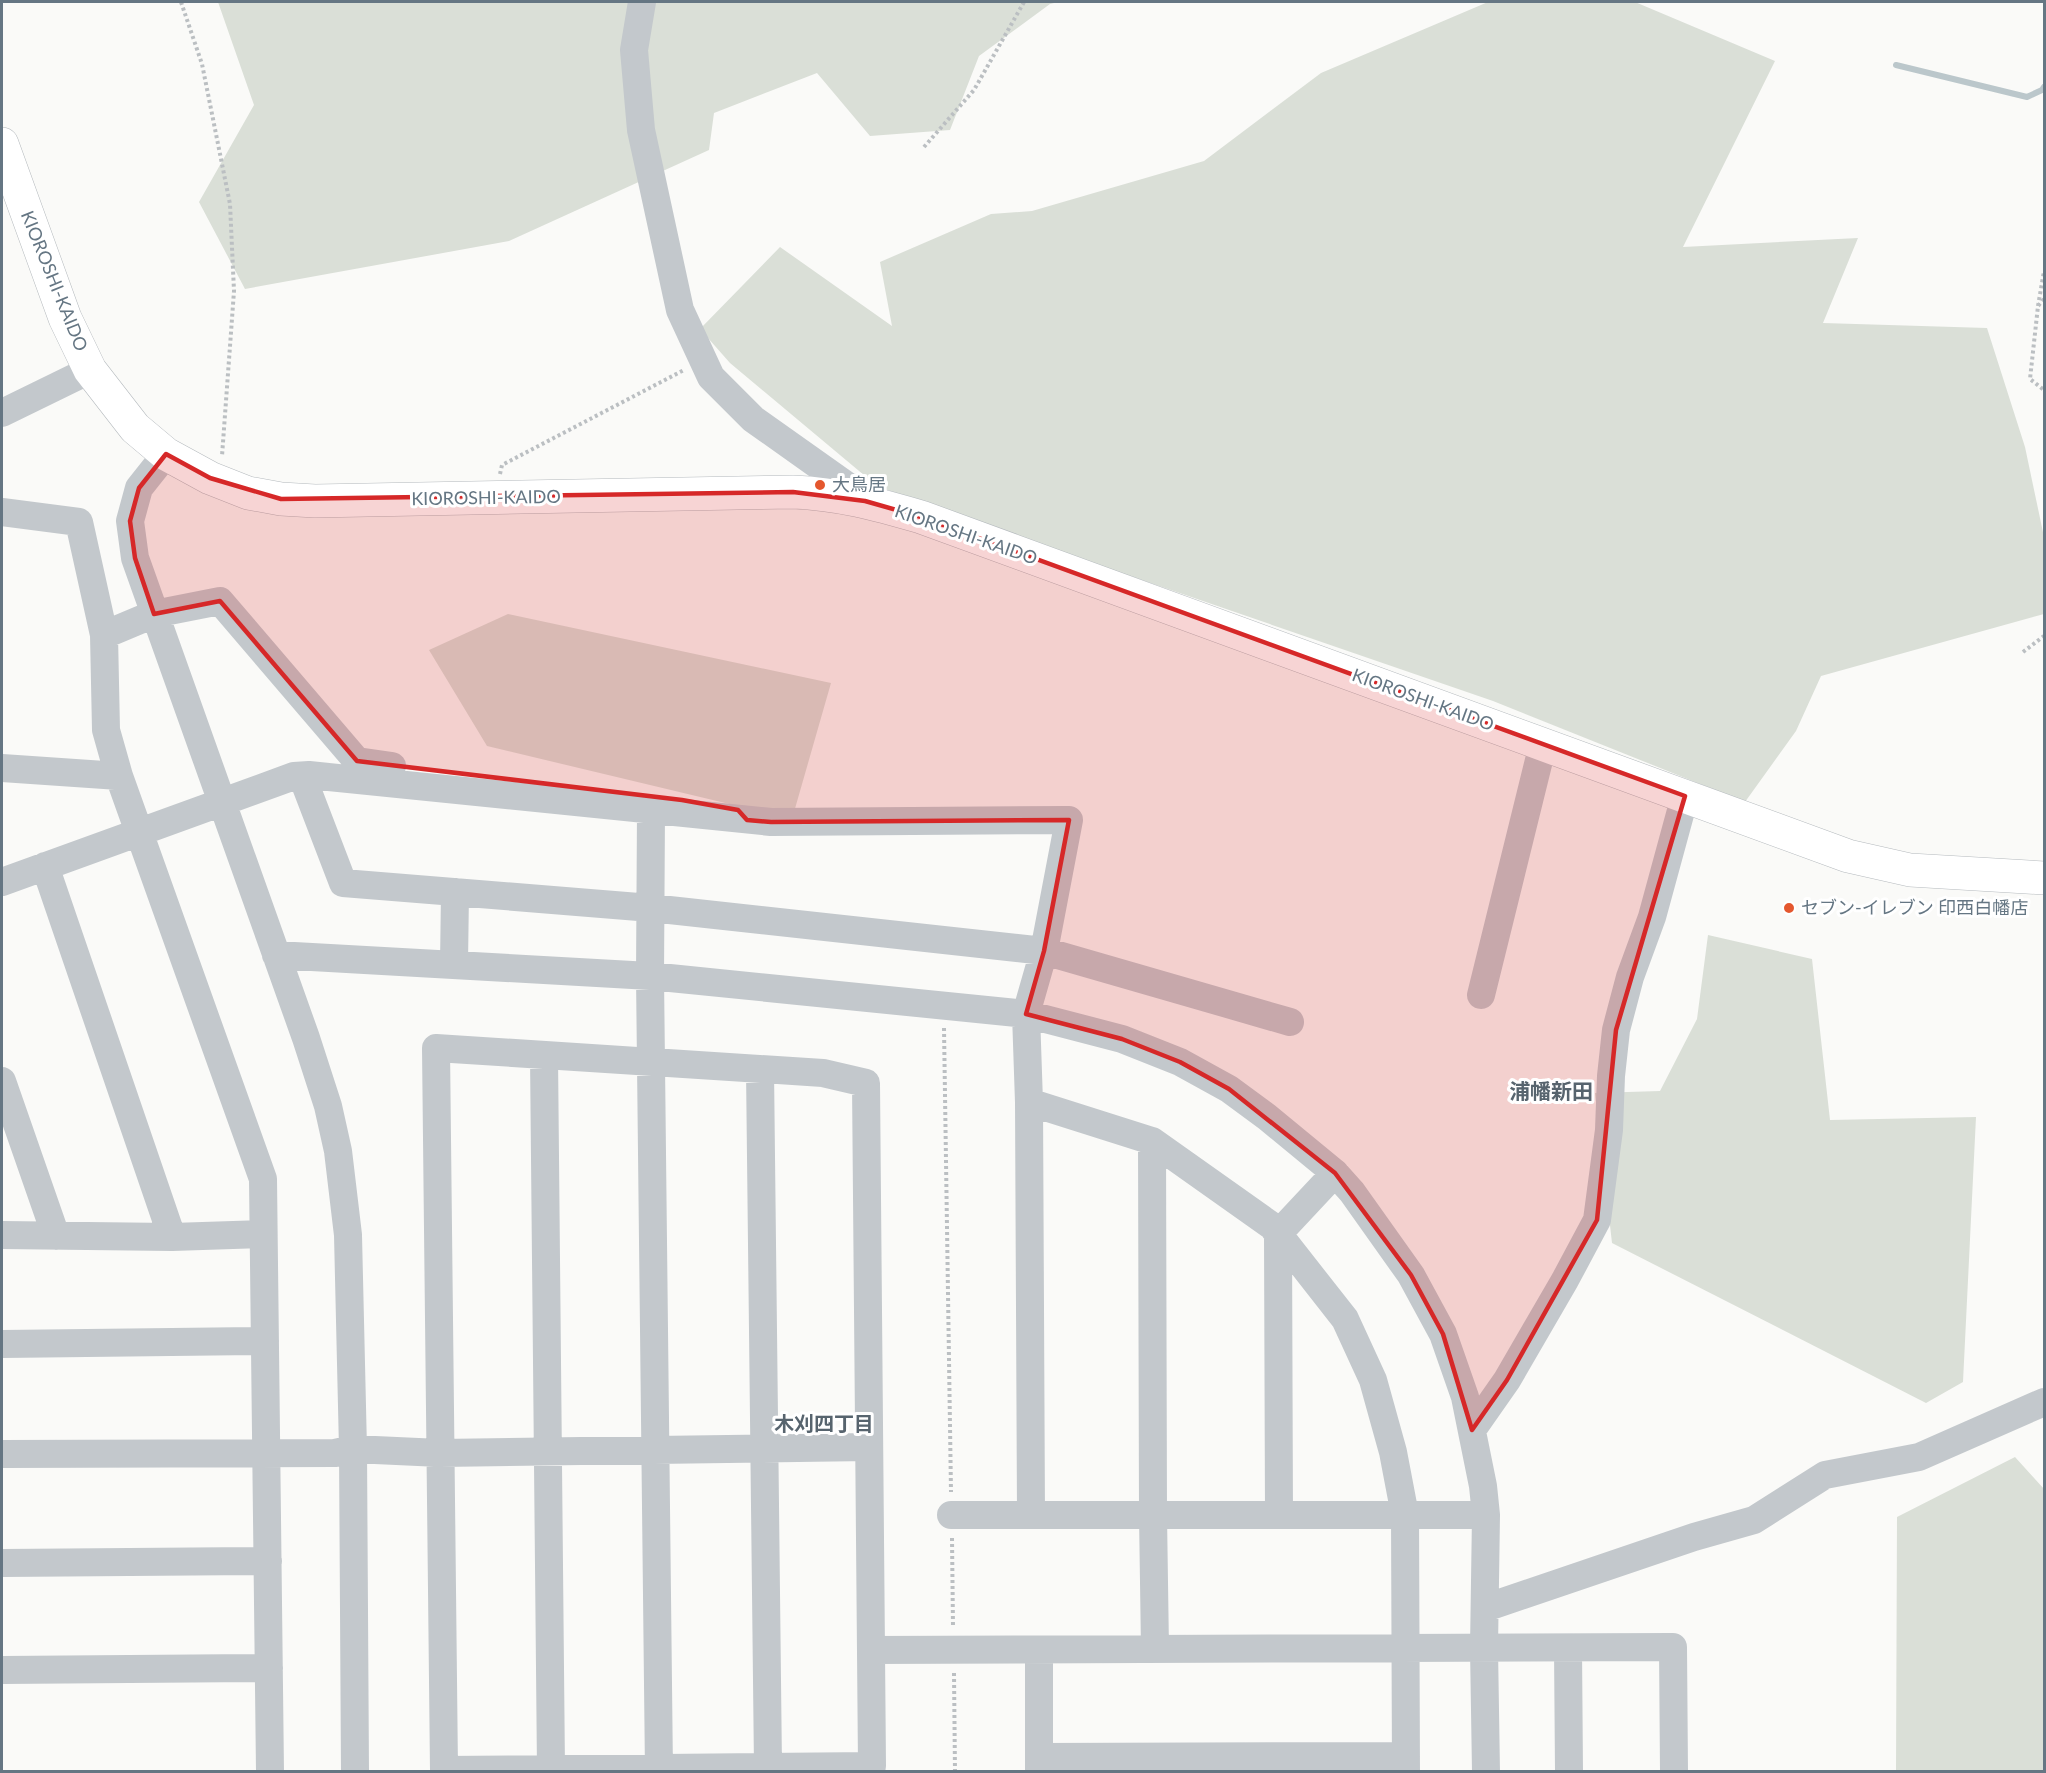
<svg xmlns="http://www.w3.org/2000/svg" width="2046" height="1773" font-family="Lato,'Noto Sans JP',sans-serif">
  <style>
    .green { fill: #dadfd7 }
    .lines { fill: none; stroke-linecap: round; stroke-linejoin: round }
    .stream { stroke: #bbc7cb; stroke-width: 6 }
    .major-casing { stroke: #b5babe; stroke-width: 34 }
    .path { stroke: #bbbfc2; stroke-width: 4; stroke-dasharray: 3 3; stroke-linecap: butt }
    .minor { stroke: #c3c8cc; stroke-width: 28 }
    .major { stroke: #fff; stroke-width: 33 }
    .marked { fill: #d62828; fill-opacity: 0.2; stroke: #d62828; stroke-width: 4.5; stroke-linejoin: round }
    .poi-dot { fill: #e4572e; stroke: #fff; stroke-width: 2 }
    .labels { text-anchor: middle; stroke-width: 6; stroke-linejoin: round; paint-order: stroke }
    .street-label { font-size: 18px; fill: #657683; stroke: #fff }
    .poi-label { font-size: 18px; fill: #657683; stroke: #fff; text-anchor: start }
    .neighbourhood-label { font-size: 20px; font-weight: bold; fill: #57646e; stroke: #fff }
    .quarter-label { font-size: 21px; font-weight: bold; fill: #57646e; stroke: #fff }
  </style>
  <rect width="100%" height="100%" fill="#fafaf8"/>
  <path class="green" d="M218,2H1058L1050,4L979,56L950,130L870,136L817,73L714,113L709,150L509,241L245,289L199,202L254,105Z
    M1488,2H1635L1775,61L1683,247L1858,238L1823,323L1987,328L2025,447L2044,537V614L1821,676L1796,731L1745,802L1493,701L985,526L877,486L730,363L700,329L780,247L892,326L880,262L991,214L1032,211L1204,161L1321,73Z
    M508,614L831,683L792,819L487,746L429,650Z
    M1708,935L1812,959L1830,1120L1976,1117L1963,1382L1926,1403L1612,1243L1595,1093L1660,1091L1697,1019Z
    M2015,1457L2044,1489V1771H1896L1897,1517Z"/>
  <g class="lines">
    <path class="stream" d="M1896,65L2027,97L2042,90L2044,87"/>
    <defs>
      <path id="major" d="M2,144L65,318L90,370L135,428L166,454L210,478L248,493L281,499L315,501L793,492C840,494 876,504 921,517L1848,856L1910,870L2044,878"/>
    </defs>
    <use href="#major" class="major-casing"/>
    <path class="path" d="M181,2L202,64L230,204L234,291L222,456
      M924,147L974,90L1024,2
      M2044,299L2038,306L2030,379L2044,390
      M2038,306L2044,271
      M500,474L502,465L684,370
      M2023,652L2044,636
      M944,1028L951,1492
      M952,1538L953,1627
      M954,1673L955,1772"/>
    <path class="minor" d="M642,2L634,50L641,130L680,310L711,377L753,419L846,485L865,501
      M2,413L90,370
      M166,454L139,488L130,521L135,558L306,1038L328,1106L338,1151L348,1235L353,1449L355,1772
      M2,512L79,522L104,635
      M2,768L119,776L106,730L104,635L154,614L220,601L357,761L392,766
      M119,776L263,1179L270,1772
      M302,776L343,883L651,908L1044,951L1290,1022
      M651,811L650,976L659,1772
      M45,866L172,1237L263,1234
      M2,882L294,776L309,775L771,822L1069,820L1044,951L1026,1014L1029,1102L1031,1515
      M276,955L650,976L1026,1014L1122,1039L1180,1062L1229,1089L1267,1117L1335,1173L1352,1192L1411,1275L1443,1334L1465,1397L1483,1486L1486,1515L1484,1648L1486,1772
      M454,964L455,892
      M1481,995L1543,744
      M436,1048L823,1073L866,1083L872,1766L444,1770Z
      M544,1055L551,1770
      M760,1069L768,1767
      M2,1081L56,1236
      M1029,1102L1152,1141L1272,1226L1345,1319L1373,1380L1393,1452L1405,1515L1406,1772
      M1152,1141L1153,1515L1155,1649
      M2,1235L172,1237
      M2,1344L265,1341
      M1472,1430L1507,1380L1565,1280L1597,1220L1609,1130L1611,1076L1616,1030L1630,977L1652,917L1685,796
      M2,1454L335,1453L353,1449L440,1453L869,1447
      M951,1515H1486
      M1279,1515L1278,1234L1335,1173
      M2,1563L268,1561
      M1485,1608L1694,1537L1754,1520L1825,1475L1919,1457L2044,1402
      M1568,1648L1569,1772
      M871,1650L1673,1647L1674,1772
      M1039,1650V1772
      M2,1670L269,1668
      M1039,1757L1406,1756"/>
    <use href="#major" class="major"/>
  </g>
  <path class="marked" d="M166,454L210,478L281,499L793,492L865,501L921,517L1685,796L1616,1030L1597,1220L1507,1380L1472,1430L1443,1334L1411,1275L1335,1173L1229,1089L1180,1062L1122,1039L1026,1014L1044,951L1069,820L771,822L747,820L738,810L682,800L357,761L220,601L154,614L135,558L130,521L139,488Z"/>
  <g class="poi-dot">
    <circle cx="820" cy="485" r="6"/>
    <circle cx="1789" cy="908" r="6"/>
  </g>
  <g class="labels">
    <g class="street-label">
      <text transform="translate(54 281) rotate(68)" y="6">KIOROSHI-KAIDO</text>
      <text transform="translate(486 498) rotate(-1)" y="6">KIOROSHI-KAIDO</text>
      <text transform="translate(966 535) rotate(19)" y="6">KIOROSHI-KAIDO</text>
      <text transform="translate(1423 700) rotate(20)" y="6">KIOROSHI-KAIDO</text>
    </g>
    <g class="poi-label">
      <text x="832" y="491">大鳥居</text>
      <text x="1801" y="914">セブン-イレブン 印西白幡店</text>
    </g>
    <g class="neighbourhood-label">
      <text x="824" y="1431">木刈四丁目</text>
    </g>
    <g class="quarter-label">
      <text x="1551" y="1099">浦幡新田</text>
    </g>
  </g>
  <rect width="2046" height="1773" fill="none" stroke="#657683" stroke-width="6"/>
</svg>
